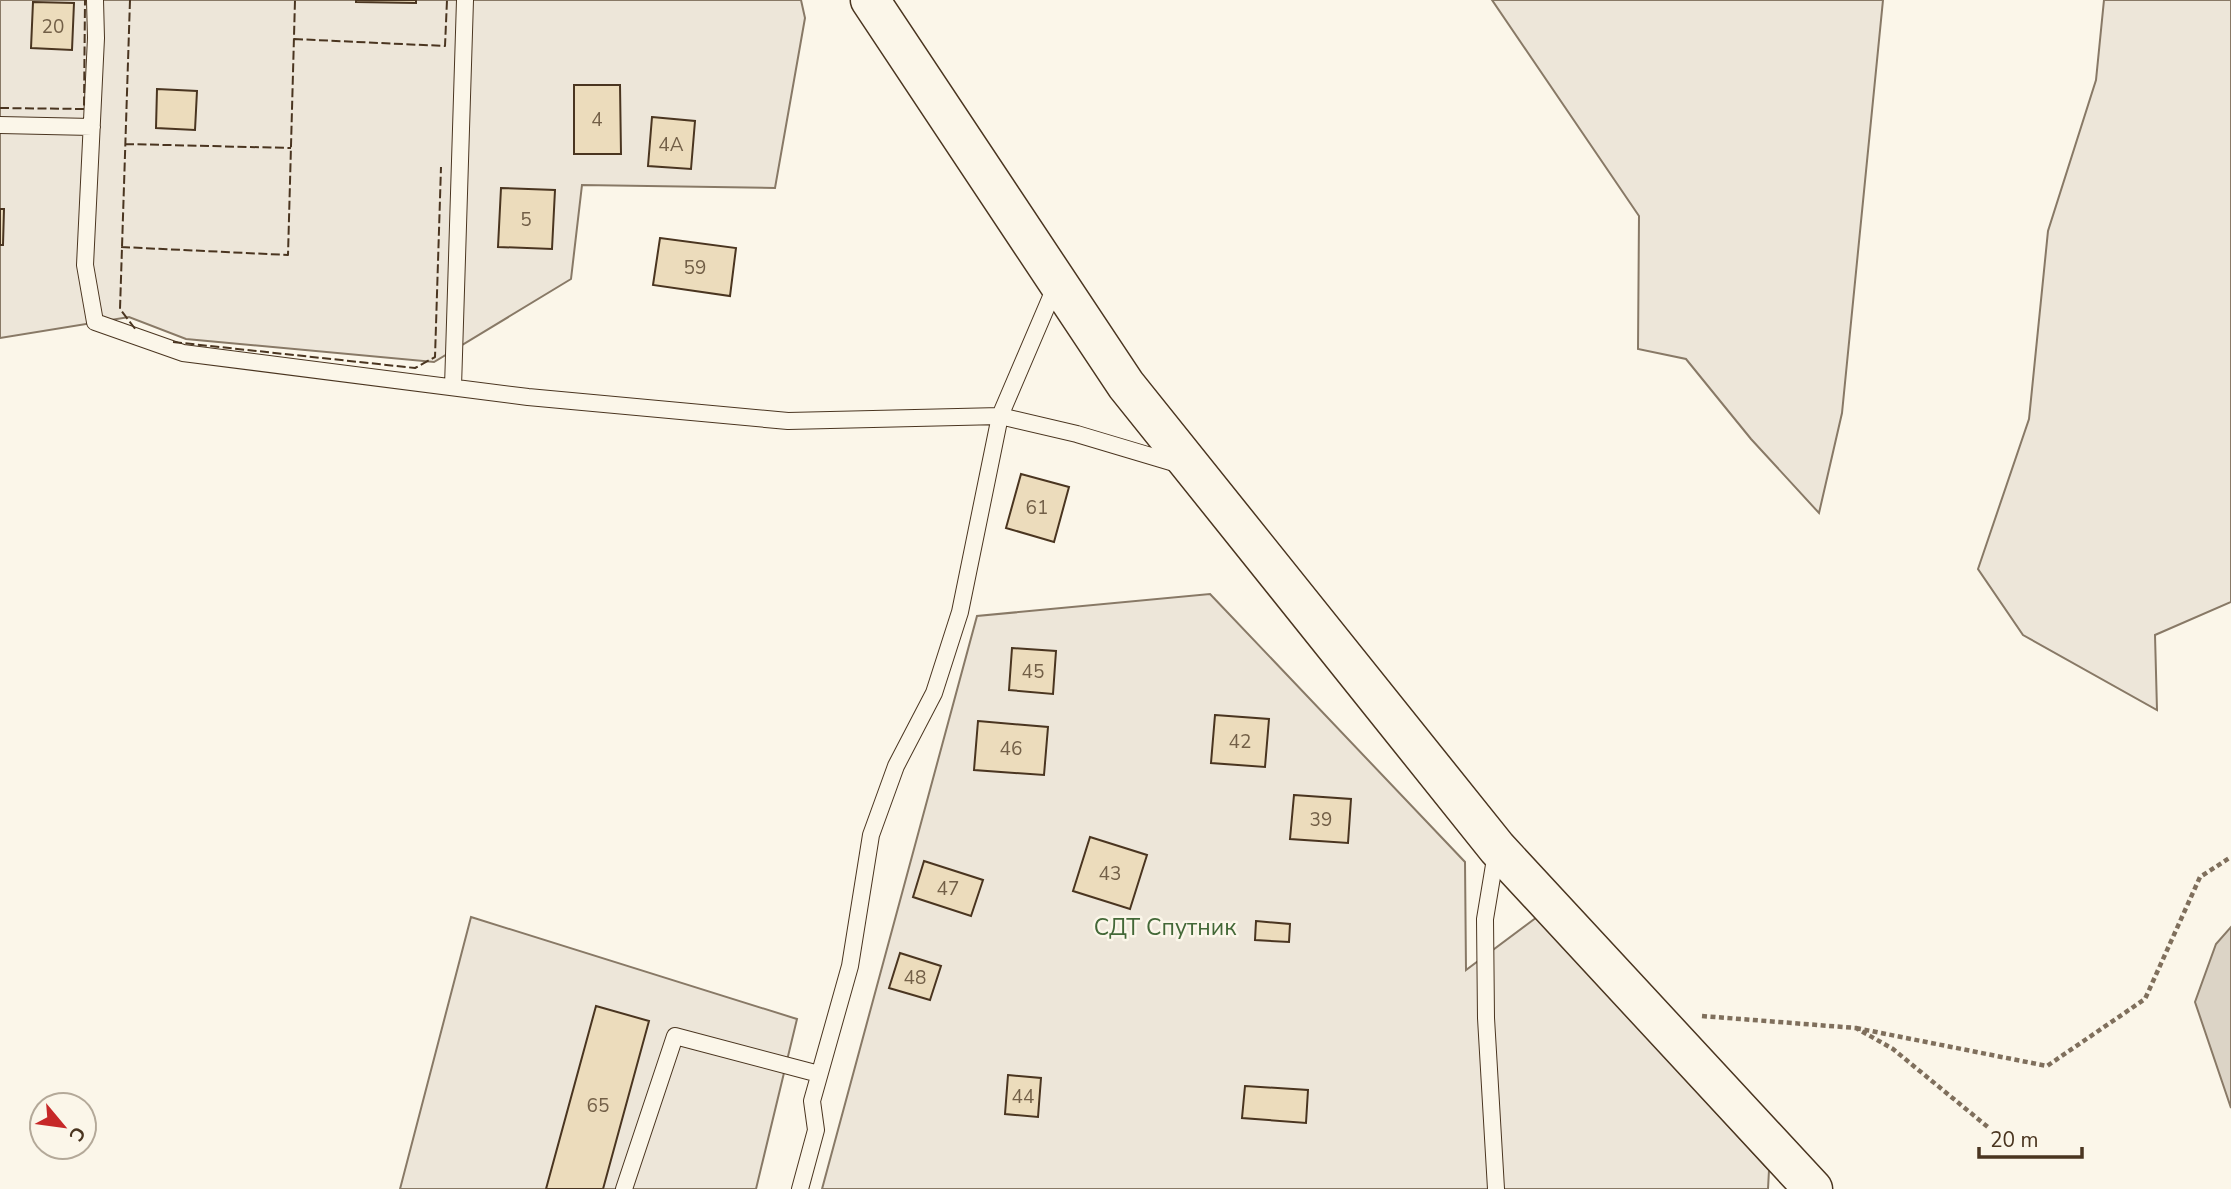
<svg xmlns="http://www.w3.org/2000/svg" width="2231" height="1189" font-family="'Nunito Sans',sans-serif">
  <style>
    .green { fill: #ede6d9; stroke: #887966; stroke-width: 2 }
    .water { fill: #dcd4c6; stroke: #887966; stroke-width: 2 }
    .building { fill: #ecdcbc; stroke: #4a3520; stroke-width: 2 }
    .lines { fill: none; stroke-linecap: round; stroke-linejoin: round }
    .service-casing { stroke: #4a3520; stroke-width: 18 }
    .secondary-casing { stroke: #4a3520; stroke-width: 41 }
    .path { stroke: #7f6f5c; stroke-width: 4.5; stroke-dasharray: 5 3.5; stroke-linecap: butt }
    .service { stroke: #fbf6e9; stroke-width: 16 }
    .secondary { stroke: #fbf6e9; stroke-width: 38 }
    .fence { stroke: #4a3520; stroke-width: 2; stroke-dasharray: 9 3.5; stroke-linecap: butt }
    .labels { text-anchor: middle; stroke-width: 5; stroke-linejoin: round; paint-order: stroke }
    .number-label { font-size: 19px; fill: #725f47 }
    .park-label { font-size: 23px; fill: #436837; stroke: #fbf6e9 }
  </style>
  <rect width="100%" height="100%" fill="#fbf6e9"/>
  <path class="green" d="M0,0H801L805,18L775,188L582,185L571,279L434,362L186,339L129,317L0,338Z
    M1492,0H1883L1842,413L1819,513L1751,439L1686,359L1638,349L1639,216Z
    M2104,0H2231V602L2155,635L2157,710L2023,635L1978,569L2029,419L2048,231L2096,80Z
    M1210,594L1465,862L1466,970L1537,917L1769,1170L1768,1189H822L977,616Z
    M471,917L797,1019L756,1189H400Z"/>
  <path class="water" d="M2231,927V1108L2195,1002L2216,944Z"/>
  <path class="building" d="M356,0H416V3L356,2Z
    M33,2L74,3L72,50L31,48Z
    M574,85H620L621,154H574Z
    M157,89L197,91L195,130L156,128Z
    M652,117L695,121L691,169L648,166Z
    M501,188L555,190L552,249L498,247Z
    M0,209H4L3,245H0Z
    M660,238L736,248L730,296L653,285Z
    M1021,474L1069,487L1054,542L1006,528Z
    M1012,648L1056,651L1053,694L1009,690Z
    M1215,715L1269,719L1265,767L1211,763Z
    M978,721L1048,727L1044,775L974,770Z
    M1294,795L1351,799L1348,843L1290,839Z
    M1090,837L1147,855L1130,909L1073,891Z
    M924,861L983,880L971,916L913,897Z
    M1256,921L1290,924L1289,942L1255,940Z
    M900,953L941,966L930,1000L889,988Z
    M596,1006L649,1021L603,1189H546Z
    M1008,1075L1041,1078L1038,1117L1005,1114Z
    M1245,1086L1308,1090L1306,1123L1242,1118Z"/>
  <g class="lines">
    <defs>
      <path id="service" d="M95,0L96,38L85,265L95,322L183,353L528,397L788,421L1000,416L1077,434L1181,465
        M0,125L92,127
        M453,387L465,0
        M624,1189L675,1036L819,1074
        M800,1189L816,1130L812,1101L850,966L871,835L896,766L934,693L960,612L1000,416L1056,285
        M1496,1189L1486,1018L1485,919L1496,853"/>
      <path id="secondary" d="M870,0L1126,385L1497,848L1813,1189"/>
    </defs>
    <use href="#service" class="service-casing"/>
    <use href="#secondary" class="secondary-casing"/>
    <path class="path" d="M1702,1016L1856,1028L1893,1049L1989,1128
      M1856,1028L2047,1066L2145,999L2200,877L2231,857"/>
    <use href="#service" class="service"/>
    <use href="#secondary" class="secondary"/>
    <path class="fence" d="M130,0L120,309L136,330
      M294,39L445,46L447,0
      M0,108L84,109L85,0
      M125,144L291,148
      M121,247L288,255L295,0
      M173,342L415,368L435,357L441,167"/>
  </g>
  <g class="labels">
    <g class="number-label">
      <text x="53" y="33">20</text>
      <text x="597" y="126">4</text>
      <text x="671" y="151">4А</text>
      <text x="526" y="226">5</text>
      <text x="695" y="274">59</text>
      <text x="1037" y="514">61</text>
      <text x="1033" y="678">45</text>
      <text x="1240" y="748">42</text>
      <text x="1011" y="755">46</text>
      <text x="1321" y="826">39</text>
      <text x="1110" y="880">43</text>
      <text x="948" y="895">47</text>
      <text x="915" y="984">48</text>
      <text x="1023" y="1103">44</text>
      <text x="598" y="1112">65</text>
    </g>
    <g class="park-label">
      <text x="1165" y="935">СДТ Спутник</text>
    </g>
  </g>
  <g transform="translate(63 1126) rotate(119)"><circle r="33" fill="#fbf6e9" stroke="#b4a999" stroke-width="2"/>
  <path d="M0-5L12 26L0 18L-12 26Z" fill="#c62828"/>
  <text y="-10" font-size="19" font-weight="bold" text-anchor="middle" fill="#4a3520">С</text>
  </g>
  <path d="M1979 1147v10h103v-10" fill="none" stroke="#4a3520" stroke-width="3.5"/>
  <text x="1990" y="1147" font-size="21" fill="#4a3520" stroke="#fbf6e9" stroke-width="5" paint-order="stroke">20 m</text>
</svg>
